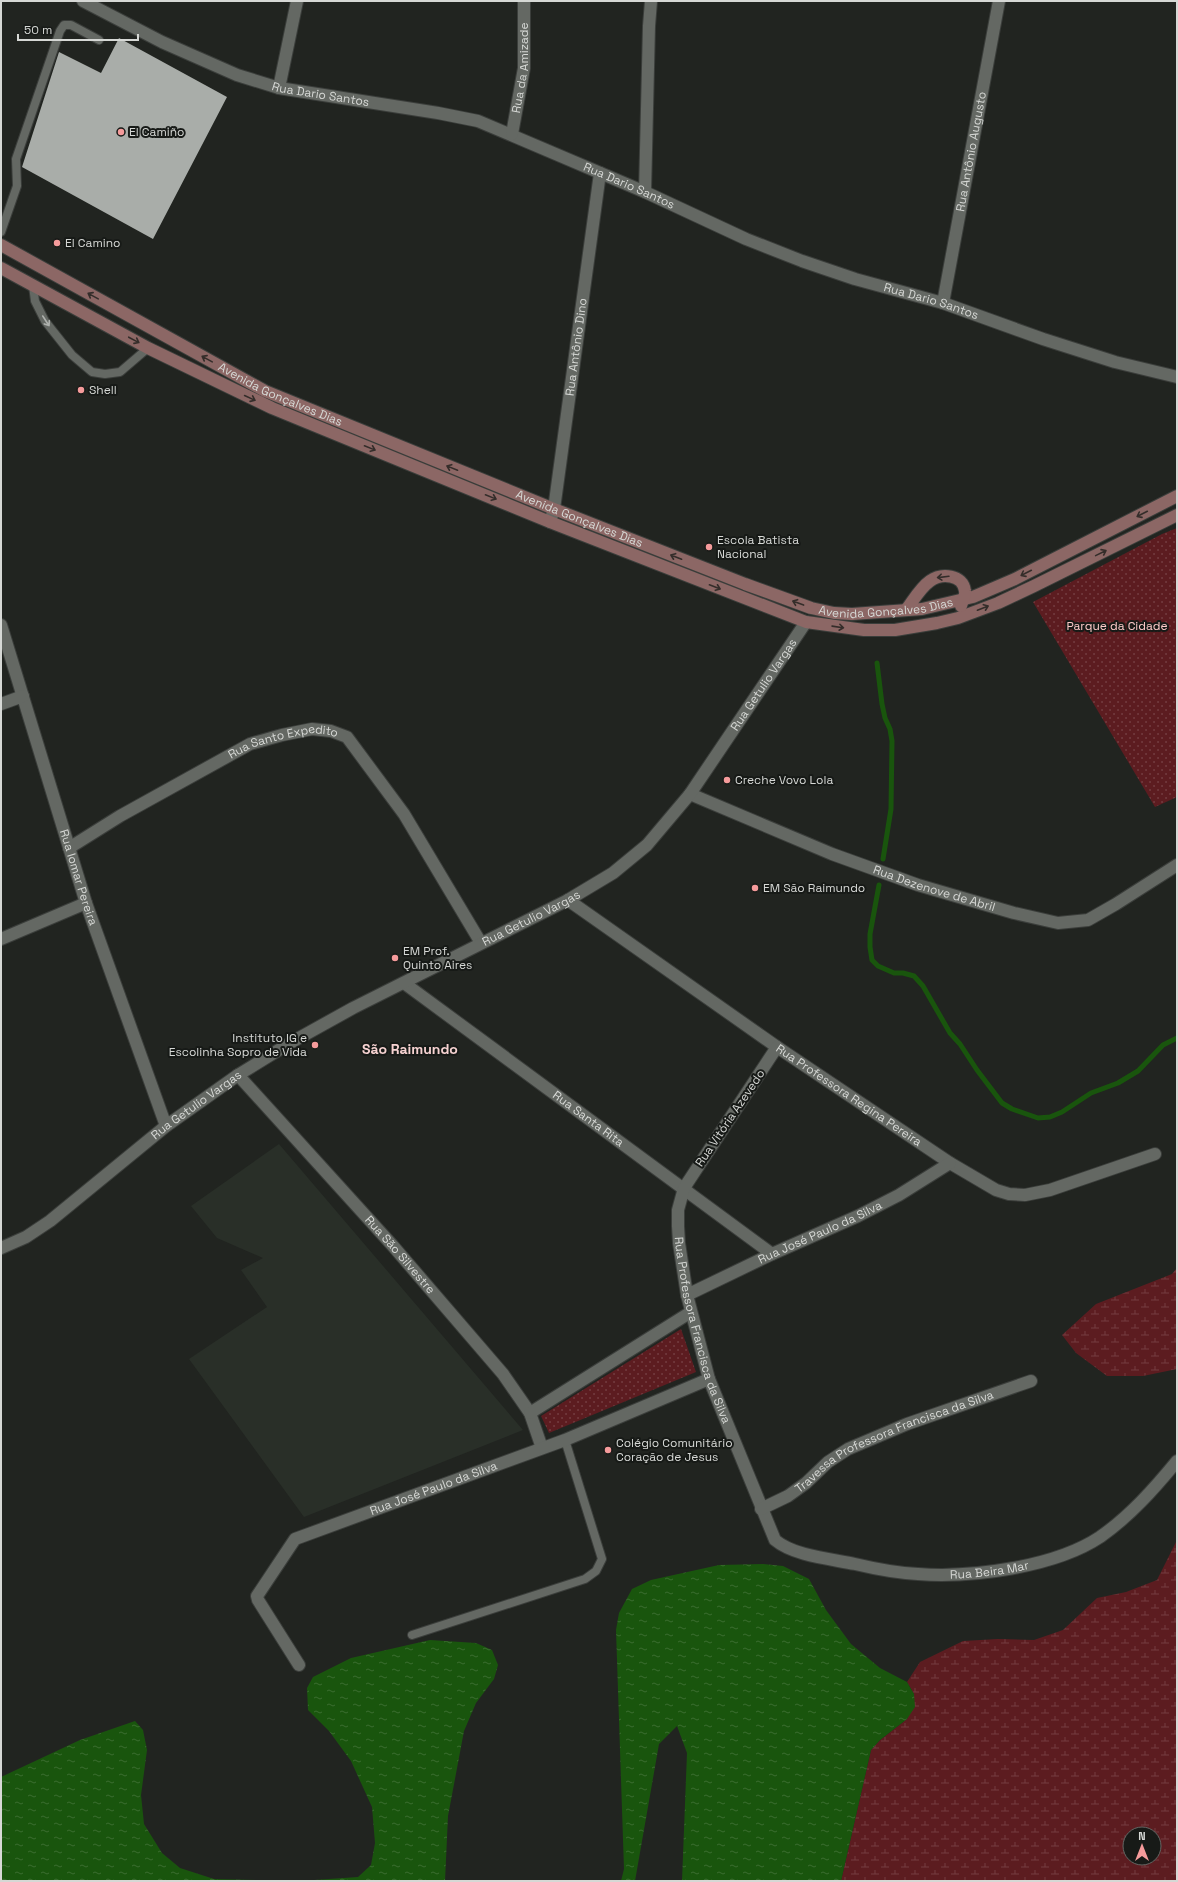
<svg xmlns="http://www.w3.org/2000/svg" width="1178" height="1882" font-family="'Space Grotesk',sans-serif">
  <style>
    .built { fill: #292f28 }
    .wetland { fill: url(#wetland-marsh); fill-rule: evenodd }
    .park { fill: url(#park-dots) }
    .water { fill: url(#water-ripples) }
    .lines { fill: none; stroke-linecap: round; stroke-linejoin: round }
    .stream { stroke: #19550d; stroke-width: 5 }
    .building { fill: #a9ada9 }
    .service-casing { stroke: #3b3e3b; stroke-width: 10 }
    .minor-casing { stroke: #3b3e3b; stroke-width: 14 }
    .tertiary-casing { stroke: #3b3e3b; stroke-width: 14 }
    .secondary-casing { stroke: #3b3e3b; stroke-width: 14 }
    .service { stroke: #646863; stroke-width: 8 }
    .minor { stroke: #646863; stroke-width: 12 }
    .tertiary { stroke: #646863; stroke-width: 12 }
    .secondary { stroke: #8c6765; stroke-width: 12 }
    .oneway { stroke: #342d2a }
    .oneway2 { stroke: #aeb1ad }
    .poi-dot { fill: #f59b9b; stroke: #171a17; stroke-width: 1.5 }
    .labels { text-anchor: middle; stroke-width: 4; stroke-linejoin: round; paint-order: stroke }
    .street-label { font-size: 12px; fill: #d6d8d5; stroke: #171a17 }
    .poi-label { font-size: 12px; fill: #d6d8d5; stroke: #171a17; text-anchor: start }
    .park-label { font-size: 12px; fill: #fecac9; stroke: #171a17 }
    .quarter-label { font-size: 14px; font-weight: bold; fill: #f6d2d1; stroke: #171a17 }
  </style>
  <defs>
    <pattern id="wetland-marsh" width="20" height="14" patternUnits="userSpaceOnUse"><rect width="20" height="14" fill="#5c1c20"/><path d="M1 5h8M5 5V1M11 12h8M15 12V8" fill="none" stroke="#733c40"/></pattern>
    <pattern id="park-dots" width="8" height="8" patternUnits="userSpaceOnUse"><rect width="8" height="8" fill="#5c1c20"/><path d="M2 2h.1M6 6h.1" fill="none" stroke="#733c40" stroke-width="1.8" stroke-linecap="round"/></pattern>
    <pattern id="water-ripples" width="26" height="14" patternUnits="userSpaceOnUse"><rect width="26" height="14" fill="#19550d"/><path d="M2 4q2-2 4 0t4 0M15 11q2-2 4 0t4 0" fill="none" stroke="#3a6d2f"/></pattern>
  </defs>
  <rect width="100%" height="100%" fill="#212420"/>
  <path class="built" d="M279,1144L523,1430L304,1517L189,1359L267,1307L241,1270L263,1258L217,1238L191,1206Z"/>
  <path class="wetland" d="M1177,1268V1369L1143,1376H1107L1076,1353L1062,1335L1096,1304L1172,1274Z
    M1177,1540V1881H841L871,1750L880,1740L907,1719L914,1694L907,1682L920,1662L963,1641L998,1639L1034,1640L1063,1630L1097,1598L1126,1592L1157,1580ZM1130,1834H1154V1858H1130Z"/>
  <path class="park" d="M1177,528V797L1155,807L1033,602L1162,534Z
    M681,1329L696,1372L549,1433L541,1416Z"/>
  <path class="water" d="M763,1564L783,1566L809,1579L826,1610L851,1644L880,1668L907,1682L914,1694L915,1707L907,1719L880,1740L871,1750L841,1881H682L687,1753L677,1726L659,1744L635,1881H621L624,1869L616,1630L619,1613L632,1589L651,1580L719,1565Z
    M430,1640L476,1643L492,1650L498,1665L494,1679L476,1703L464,1731L448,1816L445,1881H1V1777L80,1740L135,1721L143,1730L147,1750L141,1795L144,1824L162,1853L180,1868L214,1879L300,1881L358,1877L371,1865L375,1843L372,1807L351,1761L329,1731L308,1710L307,1688L313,1677L351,1658Z"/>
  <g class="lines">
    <path class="stream" d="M877,663L882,704L885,718L890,729L892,741L891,809L883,859
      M879,885L870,934V947L872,960L878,966L894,973H903L914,976L923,986L950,1033L960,1044L977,1070L1002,1103L1012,1109L1038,1118L1050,1117L1062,1112L1091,1093L1118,1083L1138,1071L1163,1045L1177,1038"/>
  </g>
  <path class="building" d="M119,38L227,97L153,239L22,167L59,52L101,73Z"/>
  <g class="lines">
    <defs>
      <path id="service" d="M1,232L17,186L16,159L60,31L64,25H71L99,40
        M33,286L35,301L45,321L72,355L92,372L105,374L120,372L148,348
        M412,1635L585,1579L596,1571L602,1559L565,1440"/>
      <g id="minor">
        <path id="s1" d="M83,1L162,42L237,75L279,88L438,113L478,121L645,192L746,239L802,261L855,279L943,303L1043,339L1115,362L1177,377"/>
        <path d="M279,88L297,1"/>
        <path id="s2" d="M512,134L524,68V1"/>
        <path d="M645,192L649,26L651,1"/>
        <path id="s3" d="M943,303L999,1"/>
        <path id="s4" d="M550,522L554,509L600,173"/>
        <path id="s5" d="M1,625L86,903L166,1126"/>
        <path d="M1,704L23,696"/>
        <path id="s6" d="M690,794L832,854L918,885L1014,913L1058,923L1088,920L1116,904L1177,865"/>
        <path id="s7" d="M69,848L120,816L250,744L282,735L312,729L331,731L347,737L404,814L481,943"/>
        <path id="s8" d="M568,900L777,1047L950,1163L996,1190L1009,1194L1025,1195L1050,1190L1155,1154"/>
        <path d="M1,939L86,903"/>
        <path id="s9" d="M404,983L772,1254"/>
        <path id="s10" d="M777,1047L684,1188L678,1210V1226L679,1243L687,1295L709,1379L775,1540C794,1556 831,1559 855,1564C876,1569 897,1573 918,1574C972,1578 1055,1567 1100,1537C1130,1516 1154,1489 1177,1461"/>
        <path id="s11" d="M238,1075L393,1246L503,1374L530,1413L542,1448"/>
        <path id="s12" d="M687,1295L772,1254L858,1216L899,1195L950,1163"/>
        <path d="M530,1413L691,1312"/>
        <path id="s13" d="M761,1509L788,1496L806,1483L828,1462L848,1449L907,1424L1031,1381"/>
        <path id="s14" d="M299,1665L258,1600L257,1596L295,1539L565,1440L709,1379"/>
      </g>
      <g id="tertiary">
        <path id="s15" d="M1,1248L26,1237L50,1221L166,1126L238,1075L290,1043L353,1008L568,900L613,873L647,845L690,794L806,622"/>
      </g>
      <g id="secondary">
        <path id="s16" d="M1,245L265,391L554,509L745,584L811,608L834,613L852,614L922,609L973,597L1015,579L1177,496"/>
        <path d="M1,268L148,348L272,408L550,522L806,622L864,630H895L937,623L958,618L998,603L1034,586L1177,515"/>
        <path d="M906,610C913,601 920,588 930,581C941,573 963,574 965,591C966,596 962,601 961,606"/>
      </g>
    </defs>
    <use href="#service" class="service-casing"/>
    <use href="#minor" class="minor-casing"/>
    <use href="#tertiary" class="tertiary-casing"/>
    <use href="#secondary" class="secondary-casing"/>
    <use href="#service" class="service"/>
    <use href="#minor" class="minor"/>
    <use href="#tertiary" class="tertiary"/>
    <use href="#secondary" class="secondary"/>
  </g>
  <defs><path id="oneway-shaft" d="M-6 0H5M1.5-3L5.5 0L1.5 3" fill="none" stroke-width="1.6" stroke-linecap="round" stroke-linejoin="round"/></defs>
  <g class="oneway">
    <use href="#oneway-shaft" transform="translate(93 296) rotate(-151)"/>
    <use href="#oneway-shaft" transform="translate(134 340) rotate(28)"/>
    <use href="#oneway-shaft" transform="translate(207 359) rotate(-151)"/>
    <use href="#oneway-shaft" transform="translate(250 398) rotate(25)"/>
    <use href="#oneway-shaft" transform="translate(370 448) rotate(22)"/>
    <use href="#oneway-shaft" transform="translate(452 468) rotate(-158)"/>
    <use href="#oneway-shaft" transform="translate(491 497) rotate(22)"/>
    <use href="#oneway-shaft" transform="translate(1142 514) rotate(153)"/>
    <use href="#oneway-shaft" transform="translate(1101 553) rotate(-26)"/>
    <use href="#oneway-shaft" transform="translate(676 557) rotate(-159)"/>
    <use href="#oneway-shaft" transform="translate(1026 573) rotate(153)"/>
    <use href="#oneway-shaft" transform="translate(943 577) rotate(173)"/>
    <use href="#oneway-shaft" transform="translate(715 587) rotate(21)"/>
    <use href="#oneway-shaft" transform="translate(798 603) rotate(-160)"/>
    <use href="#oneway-shaft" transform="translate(983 608) rotate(-21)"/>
    <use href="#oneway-shaft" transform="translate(838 627) rotate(8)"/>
  </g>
  <use class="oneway2" href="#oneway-shaft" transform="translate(46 321) rotate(57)"/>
  <g class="poi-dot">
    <circle cx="121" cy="132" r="4"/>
    <circle cx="57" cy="243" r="4"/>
    <circle cx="81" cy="390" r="4"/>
    <circle cx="709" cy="547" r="4"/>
    <circle cx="727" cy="780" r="4"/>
    <circle cx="755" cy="888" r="4"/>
    <circle cx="395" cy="958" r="4"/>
    <circle cx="315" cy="1045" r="4"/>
    <circle cx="608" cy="1450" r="4"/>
  </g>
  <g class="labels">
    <g class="street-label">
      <text dy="4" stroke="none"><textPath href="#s2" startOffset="67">Rua da Amizade</textPath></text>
      <text dy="4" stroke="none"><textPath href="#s1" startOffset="257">Rua Dario Santos</textPath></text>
      <text dy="4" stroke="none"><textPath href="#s3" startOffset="154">Rua Antônio Augusto</textPath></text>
      <text dy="4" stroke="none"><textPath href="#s1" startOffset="581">Rua Dario Santos</textPath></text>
      <text dy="4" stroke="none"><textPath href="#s1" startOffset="905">Rua Dario Santos</textPath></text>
      <text dy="4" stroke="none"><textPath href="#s4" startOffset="177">Rua Antônio Dino</textPath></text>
      <text dy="4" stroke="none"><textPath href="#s16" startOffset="317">Avenida Gonçalves Dias</textPath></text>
      <text dy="4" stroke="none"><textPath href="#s16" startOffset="641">Avenida Gonçalves Dias</textPath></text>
      <text dy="4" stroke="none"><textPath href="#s16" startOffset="965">Avenida Gonçalves Dias</textPath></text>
      <text dy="4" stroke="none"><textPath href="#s15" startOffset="963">Rua Getulio Vargas</textPath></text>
      <text dy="4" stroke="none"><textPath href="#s7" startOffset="242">Rua Santo Expedito</textPath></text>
      <text dy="4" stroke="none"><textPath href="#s5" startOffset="264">Rua Iomar Pereira</textPath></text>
      <text dy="4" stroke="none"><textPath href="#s6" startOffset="262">Rua Dezenove de Abril</textPath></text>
      <text dy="4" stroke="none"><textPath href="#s15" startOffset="627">Rua Getulio Vargas</textPath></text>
      <text dy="4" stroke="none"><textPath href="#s8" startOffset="342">Rua Professora Regina Pereira</textPath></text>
      <text dy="4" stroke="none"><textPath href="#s15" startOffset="243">Rua Getulio Vargas</textPath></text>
      <text dy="4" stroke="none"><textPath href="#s9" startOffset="229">Rua Santa Rita</textPath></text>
      <text transform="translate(730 1118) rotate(-56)" y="4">Rua Vitória Azevedo</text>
      <text dy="4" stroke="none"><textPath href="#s12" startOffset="147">Rua José Paulo da Silva</textPath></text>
      <text dy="4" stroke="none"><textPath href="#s11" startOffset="242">Rua São Silvestre</textPath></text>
      <text dy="4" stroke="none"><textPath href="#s10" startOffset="315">Rua Professora Francisca da Silva</textPath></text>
      <text dy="4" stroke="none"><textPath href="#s13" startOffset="151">Travessa Professora Francisca da Silva</textPath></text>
      <text dy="4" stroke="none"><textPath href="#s14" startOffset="297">Rua José Paulo da Silva</textPath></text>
      <text dy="4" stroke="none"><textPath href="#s10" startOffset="758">Rua Beira Mar</textPath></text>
    </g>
    <g class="poi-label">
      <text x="129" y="136">El Camiño</text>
      <text x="65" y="247">El Camino</text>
      <text x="89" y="394">Shell</text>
      <text x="717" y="544">Escola Batista<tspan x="717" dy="14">Nacional</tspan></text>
      <text x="735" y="784">Creche Vovo Lola</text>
      <text x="763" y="892">EM São Raimundo</text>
      <text x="403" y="955">EM Prof.<tspan x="403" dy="14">Quinto Aires</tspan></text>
      <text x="307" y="1042" text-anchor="end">Instituto IG e<tspan x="307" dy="14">Escolinha Sopro de Vida</tspan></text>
      <text x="616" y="1447">Colégio Comunitário<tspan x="616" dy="14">Coração de Jesus</tspan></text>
    </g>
    <g class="park-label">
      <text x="1117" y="630">Parque da Cidade</text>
    </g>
    <g class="quarter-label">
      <text x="410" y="1054">São Raimundo</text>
    </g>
  </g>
  <rect width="1178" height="1882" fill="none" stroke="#d6d8d5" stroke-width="4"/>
  <g transform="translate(1142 1846)"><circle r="19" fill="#171a17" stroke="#636663"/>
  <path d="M0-3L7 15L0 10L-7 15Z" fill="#f59b9b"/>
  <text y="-6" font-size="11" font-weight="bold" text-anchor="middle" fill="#d6d8d5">N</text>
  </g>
  <path d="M18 34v6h120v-6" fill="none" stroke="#d6d8d5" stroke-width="2"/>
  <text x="24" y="34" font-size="12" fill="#d6d8d5" stroke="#171a17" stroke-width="3" paint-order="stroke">50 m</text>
</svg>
